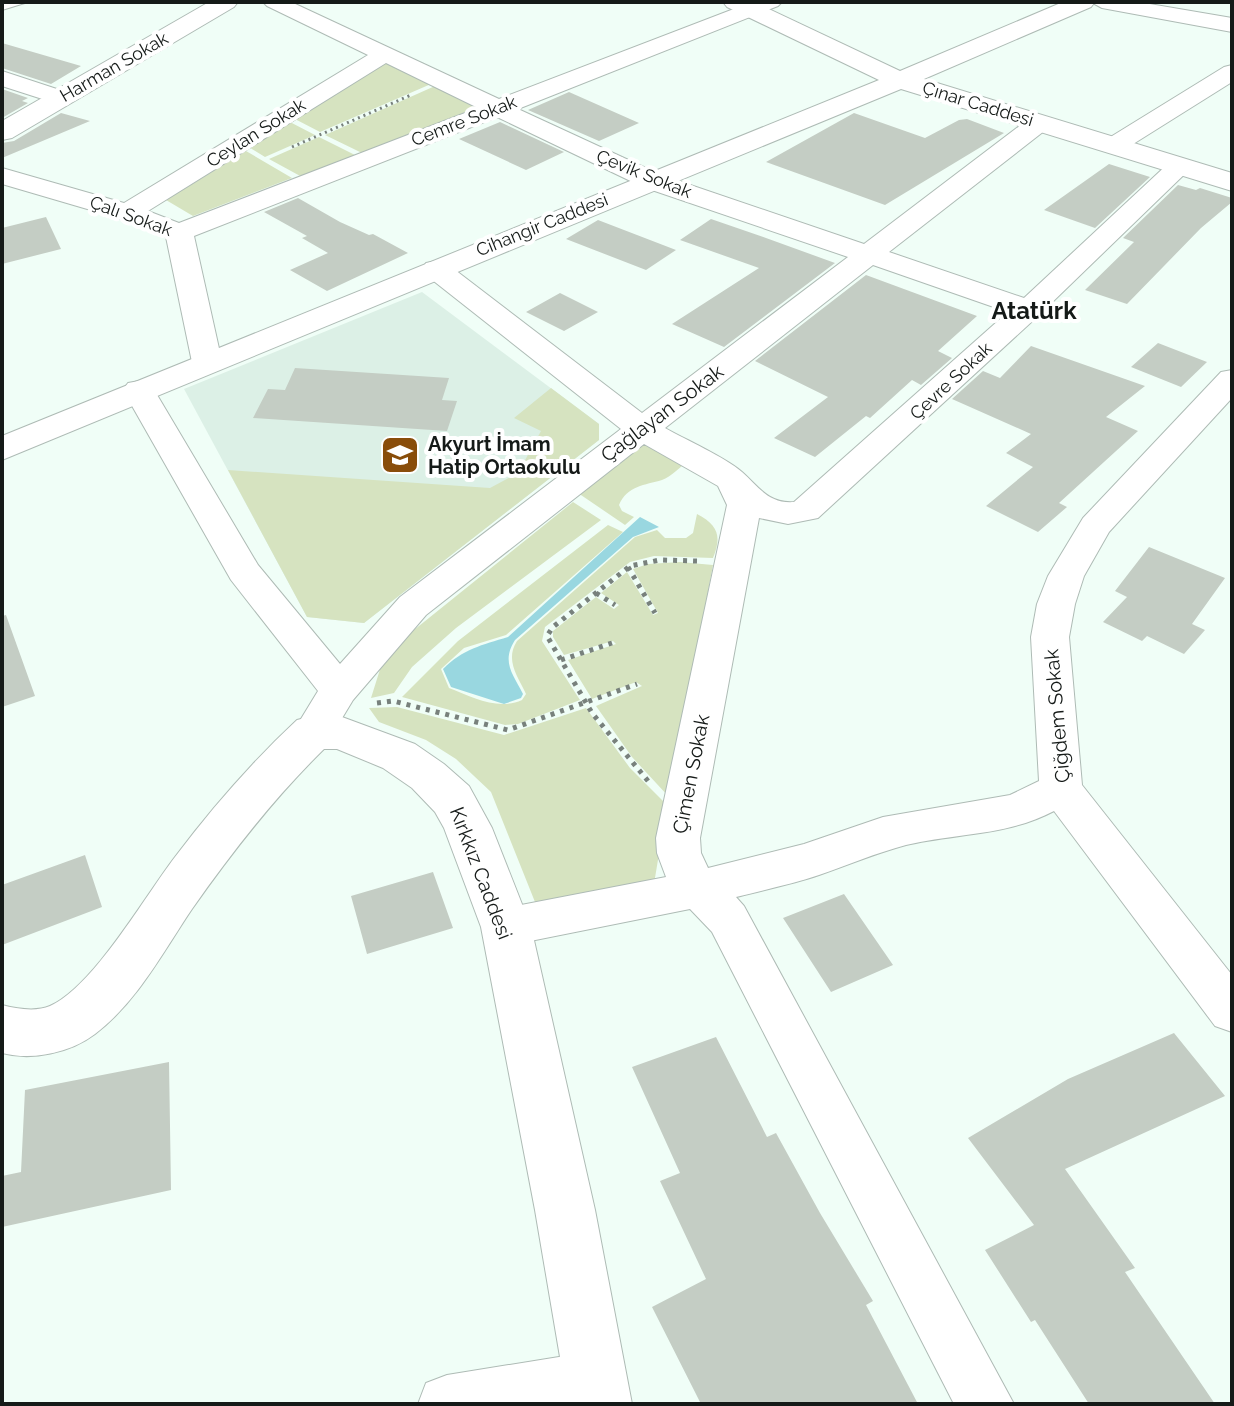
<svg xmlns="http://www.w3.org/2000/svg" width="1234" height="1406" font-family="Raleway,sans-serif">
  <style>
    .built { fill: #dcf0e6 }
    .green { fill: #d6e3c0 }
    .water { fill: #99d7e0 }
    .building { fill: #c4cdc4 }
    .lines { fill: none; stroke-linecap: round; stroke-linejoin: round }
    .service-casing { stroke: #aebbb5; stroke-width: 2 }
    .minor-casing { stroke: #aebbb5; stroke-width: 2 }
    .tertiary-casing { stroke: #aebbb5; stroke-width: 2 }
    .path-far1 { stroke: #78817c; stroke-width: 3; stroke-dasharray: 2 4; stroke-linecap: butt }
    .path { stroke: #78817c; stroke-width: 5; stroke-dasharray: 4 6; stroke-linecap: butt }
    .service { fill: #fff; fill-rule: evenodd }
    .minor { fill: #fff; fill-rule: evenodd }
    .tertiary { fill: #fff; fill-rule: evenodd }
    .labels { text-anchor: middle; stroke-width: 8; stroke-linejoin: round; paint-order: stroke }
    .far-street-label { font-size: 18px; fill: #151a18; stroke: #fff }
    .street-label { font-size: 20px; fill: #151a18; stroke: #fff }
    .poi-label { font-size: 20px; font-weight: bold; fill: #151a18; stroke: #fff; text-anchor: start }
    .far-district-label { font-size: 24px; font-weight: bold; fill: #151a18; stroke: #fff }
  </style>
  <rect width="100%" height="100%" fill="#f0fef7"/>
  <path class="built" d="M422,292L599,424V440L364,623L307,617L184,389Z"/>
  <path class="green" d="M387,62L431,84L320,132L293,118Z
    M435,86L478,107L362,153L325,135Z
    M288,121L315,135L265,157L247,146Z
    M319,137L357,156L302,177L269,159Z
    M246,151L292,178L193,216L166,200Z
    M551,388L599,424V440L364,623L307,617L228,470L490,488L518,473L541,431L514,418Z
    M644,443L688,461C681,466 671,477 662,480C645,485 627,486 619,505L622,511L634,517L625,525L578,493Z
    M573,502L601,520L456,628L412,667L394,693L371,698L382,663L409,634Z
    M697,514C718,525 722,536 713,558L654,556L630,562L545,627L542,641L580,700L518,724L505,725L402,697L458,641L608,525L623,532L506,635L464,648L441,669L449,688C472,697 498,711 522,700L526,694C517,675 505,660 517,641L635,537L657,530L665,538H686L693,533Z
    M680,562L713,565L669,797L632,757L596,706L642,686L636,682L592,699L568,660L616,644L613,641L564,655L553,637V631L596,597L614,609L619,605L601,593L627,572L653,615L658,613L633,569L648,564Z
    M397,707L504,735L586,708L630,768L667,805L654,884L537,907L491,792L456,759L426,740L379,722L369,708Z"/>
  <path class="water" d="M640,517L659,527L633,537L515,640C501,662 513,674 523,694L521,698L504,704L451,687L443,669C463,649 482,645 508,637Z"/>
  <path class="building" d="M2,43L81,66L51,84L2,68Z
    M2,89L28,98L22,101L28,103L2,118Z
    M569,92L639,123L599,141L528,110Z
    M61,113L90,121L2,158V143L14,141Z
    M854,113L925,138L959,120L967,119L1004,133L885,205L766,162Z
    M500,122L564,152L526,170L459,139Z
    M1109,164L1150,177L1095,228L1044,210Z
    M1178,185L1196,190L1200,188L1232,198V202L1201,228L1127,304L1085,290L1134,242L1123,238Z
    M298,198L340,222L369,235L373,234L408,253L327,291L290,270L328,253L302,238L307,236L264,212Z
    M46,217L61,249L2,264V228Z
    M711,219L766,238L835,263L724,347L672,324L759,268L680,240Z
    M598,220L676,250L646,270L566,239Z
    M866,275L977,316L938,351L952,358L921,385L912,380L870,418L866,416L815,457L774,438L828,397L755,361Z
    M560,293L598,312L564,331L526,312Z
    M1158,343L1207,362L1181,387L1131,367Z
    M1031,346L1145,386L1106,417L1138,431L1059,503L1067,507L1038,532L986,506L1033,467L1006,453L1031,434L952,399L983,371L1000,378Z
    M295,368L449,378L442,400L457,401L447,431L253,418L268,389L285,390Z
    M1149,547L1225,578L1192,624L1205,630L1184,654L1147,636L1142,641L1103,622L1127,597L1115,591Z
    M6,615L35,696L2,707V616Z
    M85,855L102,907L2,945V885Z
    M433,872L453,928L367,954L351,896Z
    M844,894L893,965L831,992L783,918Z
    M1174,1033L1225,1096L1065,1169L1135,1268L1125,1272L1215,1404H1089L1035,1320L1031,1322L985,1250L1034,1225L968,1138L1068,1079Z
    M716,1037L767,1137L776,1133L820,1213L873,1301L866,1305L918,1404H701L652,1307L706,1279L660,1181L680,1173L632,1067Z
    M169,1062L171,1190L2,1227V1176L21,1172L25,1090Z"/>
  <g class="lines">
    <defs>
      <path id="service" d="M10,2H28L2,10V4Z"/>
      <path id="minor" d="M263,2H291L499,99L752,2H782L778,6L518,109L661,175L864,244L1030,118H1048L1051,123L1048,128L889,252L1024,298L1171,161H1189L1193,166L1039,315L818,518L788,524L759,518L700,838L701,853L708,868L804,844L883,817L1010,795L1039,781L1031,637L1037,604L1048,576L1083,518L1221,372L1232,370V398L1109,532L1084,576L1075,604L1069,637L1082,785L1232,975V1032L1215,1026L1054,811C1007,836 957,833 906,845C876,853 848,865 819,875C792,884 764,890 736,897L744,906L1014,1404H954L712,932L690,909L506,946L490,940L483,927L490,914L506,908L666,877L657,853L656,838L727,505L718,486L644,444L426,615L353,700L327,743L313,747L299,743L293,732L318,691L231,580L123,390L128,383L139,381L150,383L258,565L340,664L400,597L621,429L426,275L422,269L426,263L436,261L446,263L642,413L848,257L643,187L497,117L194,236L222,362L218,369L207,371L196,369L192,362L166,237L118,218L2,184V168L124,203L368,55L267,6ZM386,63L478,108L179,223L148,211ZM873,265L1008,312L794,502C768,504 758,486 742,472C725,457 686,440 665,428Z
        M1091,2H1138L1232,18V32L1102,8Z
        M1232,65V82L1122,151H1104L1100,146L1104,141L1224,67Z
        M2,71L69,93L73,98L69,103L61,105L2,86Z
        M596,1351L617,1359L625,1380L617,1401L608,1404H418L426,1383L447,1375Z"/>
      <path id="tertiary" d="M209,2H238L234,7L12,138L2,140V121Z
        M723,2H754L900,71L1063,2H1095L1091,7L924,79L1232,173V191L901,89L2,460V436L879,80L727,7Z
        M313,716L342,717L415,744L444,764L469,786L492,828L531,927L595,1210L632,1404H568L535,1210L481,927L444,828L435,812L412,788L383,768L337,749H324C274,798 232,852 192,909C163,952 137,1002 95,1034C70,1053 32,1061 2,1053V1005C17,1009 36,1012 50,1006C94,986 145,896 175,857C212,808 252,762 297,720Z"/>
    </defs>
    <use href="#service" class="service-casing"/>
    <use href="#minor" class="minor-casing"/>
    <use href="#tertiary" class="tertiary-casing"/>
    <path class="path-far1" d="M292,147L411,95"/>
    <path class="path" d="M628,567L655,613
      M596,593L615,605
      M561,660L612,643
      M377,703L393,701L508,730L637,684
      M648,781L592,713L547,636L553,627L630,566L660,560L697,561"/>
    <use href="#service" class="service"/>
    <use href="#minor" class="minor"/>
    <use href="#tertiary" class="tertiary"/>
  </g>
  <defs>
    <symbol id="school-square" viewBox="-11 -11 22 22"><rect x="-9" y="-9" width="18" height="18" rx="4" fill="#894d0a" stroke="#fff"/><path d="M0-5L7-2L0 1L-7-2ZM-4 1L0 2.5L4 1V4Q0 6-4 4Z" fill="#fff"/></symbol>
  </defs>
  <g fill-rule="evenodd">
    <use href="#school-square" x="378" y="433" width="44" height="44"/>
  </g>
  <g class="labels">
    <g class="far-street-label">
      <text transform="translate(114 67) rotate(-30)" y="6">Harman Sokak</text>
      <text transform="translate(978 104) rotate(17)" y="6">Çınar Caddesi</text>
      <text transform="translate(464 121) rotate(-21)" y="6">Cemre Sokak</text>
      <text transform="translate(256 133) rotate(-32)" y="6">Ceylan Sokak</text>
      <text transform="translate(644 174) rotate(22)" y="6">Çevik Sokak</text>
      <text transform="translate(131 216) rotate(20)" y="6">Çalı Sokak</text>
      <text transform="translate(542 225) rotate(-22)" y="6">Cihangir Caddesi</text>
      <text transform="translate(951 381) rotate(-43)" y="6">Çevre Sokak</text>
    </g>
    <g class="street-label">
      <text transform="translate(662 413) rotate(-37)" y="7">Çağlayan Sokak</text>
      <text transform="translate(1057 716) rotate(-95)" y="7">Çiğdem Sokak</text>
      <text transform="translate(691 774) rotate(-79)" y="7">Çimen Sokak</text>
      <text transform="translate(481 873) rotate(69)" y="7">Kırkkız Caddesi</text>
    </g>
    <g class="poi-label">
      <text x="428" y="451">Akyurt İmam<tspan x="428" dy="23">Hatip Ortaokulu</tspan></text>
    </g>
    <g class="far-district-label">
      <text x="1034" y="319">Atatürk</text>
    </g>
  </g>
  <rect width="1234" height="1406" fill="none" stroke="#151a18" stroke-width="8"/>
</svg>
